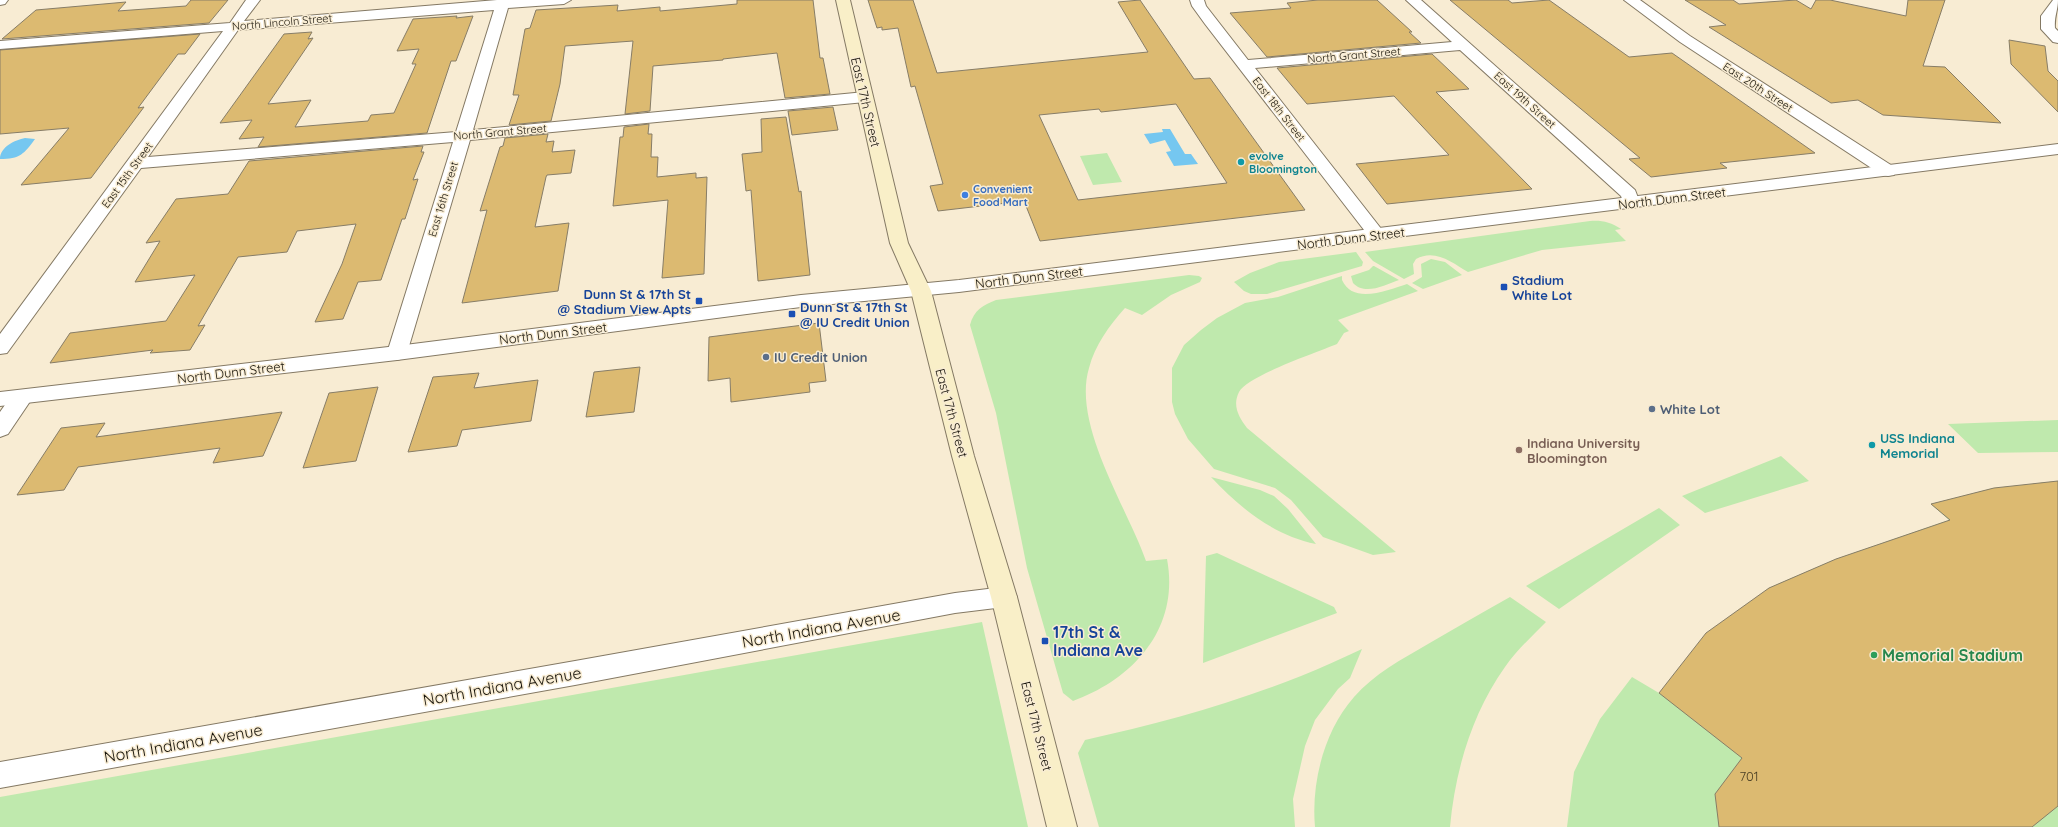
<svg xmlns="http://www.w3.org/2000/svg" width="2058" height="827" font-family="Quicksand,sans-serif">
  <style>
    .green { fill: #bfe9ad }
    .water { fill: #75c7f0 }
    .building { fill: #dcba71; stroke: #877d67; fill-rule: evenodd }
    .lines { fill: none; stroke-linecap: round; stroke-linejoin: round }
    .minor-casing { stroke: #847964; stroke-width: 2 }
    .tertiary-casing { stroke: #847964; stroke-width: 2 }
    .secondary-casing { stroke: #847964; stroke-width: 2 }
    .minor { fill: #fff; fill-rule: evenodd }
    .tertiary { fill: #fff; fill-rule: evenodd }
    .secondary { fill: #f9efc8; fill-rule: evenodd }
    .culture-dot { fill: #0f9aa8; stroke: #f8ecd3; stroke-width: 1.5 }
    .shop-dot { fill: #3f7fe0; stroke: #f8ecd3; stroke-width: 1.5 }
    .transit-dot { fill: #1a4fb4; stroke: #f8ecd3; stroke-width: 1.5 }
    .service-dot { fill: #5c6f8a; stroke: #f8ecd3; stroke-width: 1.5 }
    .education-dot { fill: #8d6e63; stroke: #f8ecd3; stroke-width: 1.5 }
    .leisure-dot { fill: #2e9e5b; stroke: #f8ecd3; stroke-width: 1.5 }
    .labels { text-anchor: middle; stroke-width: 3; stroke-linejoin: round; paint-order: stroke }
    .far-street-label { font-size: 11px; fill: #18140b; stroke: #f8ecd3 }
    .far-culture-label { font-size: 11px; font-weight: bold; fill: #0d838f; stroke: #f8ecd3; text-anchor: start }
    .far-shop-label { font-size: 11px; font-weight: bold; fill: #366cbe; stroke: #f8ecd3; text-anchor: start }
    .street-label { font-size: 13px; fill: #18140b; stroke: #f8ecd3 }
    .transit-label { font-size: 13px; font-weight: bold; fill: #164399; stroke: #f8ecd3; text-anchor: start }
    .service-label { font-size: 13px; font-weight: bold; fill: #4e5e75; stroke: #f8ecd3; text-anchor: start }
    .culture-label { font-size: 13px; font-weight: bold; fill: #0d838f; stroke: #f8ecd3; text-anchor: start }
    .education-label { font-size: 13px; font-weight: bold; fill: #785e54; stroke: #f8ecd3; text-anchor: start }
    .near-number-label { font-size: 13px; fill: #493e24 }
    .near-street-label { font-size: 16px; fill: #18140b; stroke: #f8ecd3 }
    .near-transit-label { font-size: 16px; font-weight: bold; fill: #164399; stroke: #f8ecd3; text-anchor: start }
    .near-leisure-label { font-size: 16px; font-weight: bold; fill: #27864d; stroke: #f8ecd3; text-anchor: start }
  </style>
  <rect width="100%" height="100%" fill="#f8ecd3"/>
  <path class="green" d="M1107,153L1122,182L1093,185L1080,156Z
    M1590,221C1601,220 1611,222 1621,229L1615,230L1626,241L1542,250L1468,272C1453,263 1435,248 1416,259L1413,264L1414,274L1404,279L1373,261L1365,252Z
    M1356,252L1363,262L1362,266L1267,294H1251L1244,291L1234,282L1250,273L1279,262Z
    M1431,259L1445,262L1462,275L1423,289L1412,283L1422,277L1421,264Z
    M1373,266H1374L1399,280C1385,285 1365,296 1353,283L1351,276L1369,270Z
    M1189,275L1199,276L1202,278L1200,282L1171,295L1142,315L1125,308C1109,326 1095,345 1089,368C1072,425 1127,507 1146,561L1167,559C1180,628 1134,679 1073,701L1063,693L1027,568L996,413L970,325C974,310 983,305 996,300Z
    M1342,276V280C1353,305 1388,290 1407,284L1418,291L1338,320L1349,331L1344,333L1337,344C1318,352 1247,376 1239,392C1232,406 1239,417 1247,428L1396,552L1373,555L1323,537L1291,500L1275,488L1214,469L1188,439L1175,414L1172,402V368L1184,345L1201,330L1217,318L1245,303L1278,297Z
    M2058,420V452L1978,453L1948,424Z
    M1781,456L1809,481L1705,513L1682,496Z
    M1211,477L1260,490L1274,496L1288,509L1316,544C1273,535 1240,508 1211,477Z
    M2058,481V827H1567L1574,772L1600,719L1632,677L1659,693L1769,588L1836,559L1949,520L1931,504L1994,488Z
    M1659,508L1680,525L1559,609L1526,586Z
    M1217,553L1334,607L1337,613L1203,663L1206,556Z
    M1510,597L1546,622C1532,636 1516,651 1505,667C1472,713 1455,771 1450,827H1315C1311,783 1324,731 1354,697C1374,674 1402,659 1428,644C1455,628 1482,613 1510,597Z
    M982,622L1028,827H0V797Z
    M1362,649L1350,678L1338,689L1315,720L1305,746L1293,799L1295,827H1099L1078,753L1085,740C1158,724 1231,704 1301,676C1321,668 1342,658 1362,649Z"/>
  <path class="water" d="M1162,129H1170L1185,154H1191L1198,164L1174,166L1166,152L1171,151L1165,140L1150,144L1144,134L1163,132Z
    M25,138L35,139C24,154 20,159 0,159C0,147 15,140 25,138Z"/>
  <path class="building" d="M191,0H228L209,23L2,39L36,10L126,2L118,11L186,6Z
    M737,0H813L820,58H823L830,94L785,98L777,53L723,59V60L653,66L650,111L625,114L633,41L565,46L560,84L551,121L509,125L519,95H513L525,29L530,28L536,10L618,5L617,11L660,7V11L737,4Z
    M868,0H913L937,73L1148,52L1118,2L1140,0L1194,79L1210,78L1305,210L1040,241L1024,201L938,211L930,186L943,184L915,86L911,87L898,28L882,30V27L877,28ZM1176,104L1227,183L1078,200L1039,115L1099,109L1101,112Z
    M1318,0H1377L1412,32H1409L1421,43L1267,57L1230,13L1291,8L1287,3Z
    M1450,0H1508L1512,3L1549,0L1629,57L1672,53L1815,153L1720,163L1727,168L1651,177L1629,159L1640,158Z
    M1685,0H1733L1739,4L1796,0L1811,9L1816,0H1830L1906,16L1908,0H1945L1923,66L1945,67L2001,123L1883,115L1858,100L1831,103L1709,27L1726,25Z
    M457,16L456,18L473,16L456,61H451L427,133L258,147L264,137L239,139L252,120L220,123L284,34L312,32L308,39L313,38L268,104L311,100L295,127L368,121L371,115L394,113L416,64H412L419,49L397,51L413,19Z
    M200,34L185,54H178L138,108L144,107L91,178L21,185L69,128L0,134V50Z
    M2009,40L2045,46L2048,71L2058,81V112L2011,64Z
    M1432,54L1469,89L1436,92L1532,189L1387,204L1356,164L1449,155L1394,96L1307,104L1277,68Z
    M833,107L838,130L792,135L788,111Z
    M786,117L799,192L801,191L810,275L758,281L751,190L746,191L742,154L762,152L761,119Z
    M649,124L648,134H652L651,157H658L657,177L696,173V178L707,177L704,274L662,278L668,200L613,206L620,137H623L624,127Z
    M548,134L546,142L554,141L552,152L575,150L571,173L547,175L546,177L535,227L569,223L558,291L462,303L487,210L480,211L500,147L503,146L505,138Z
    M423,146L421,152H424L413,180L418,179L405,219H402L381,280L358,282L343,319L315,322L342,264L356,224L297,231L287,252L238,257L198,326L205,325L190,350L150,353L153,350L50,363L70,333L166,321L195,275L135,282L160,241L146,243L176,199L228,194L249,161Z
    M819,323L826,381L809,383L810,392L731,402L730,378L708,381L709,337Z
    M640,367L634,412L586,417L594,372Z
    M479,373L474,388L538,380L531,421L462,430L457,446L408,452L433,377Z
    M378,387L356,461L303,468L329,393Z
    M282,412L263,456L213,463L220,448L78,467L64,490L17,495L61,428L105,423L96,437Z
    M2058,481V806L2032,827H1719L1715,794L1742,758L1659,693L1706,633L1769,588L1836,559L1950,520L1931,504L1994,488Z"/>
  <g class="lines">
    <defs>
      <path id="minor" d="M0,0H8L5,4L0,5Z
        M246,0H260L244,21L497,0H571L564,4L508,8L473,130L865,92L870,94L873,97L870,100L865,102L470,140L407,353L404,358L397,360L390,358L387,353L453,142L141,168L7,353L0,354V334L223,31L0,49V41L230,23ZM494,10L456,132L148,157L238,30Z
        M1190,0H1204L1206,6L1248,60L1452,42L1406,0H1421L1635,190L1640,203L1637,207L1631,208L1625,207L1621,196L1460,50L1255,68L1386,235L1383,239L1377,240L1371,239L1205,24L1192,6Z
        M1624,0H1640L1690,36L1894,167L1896,171L1894,175L1888,176L1882,175L1680,42Z
        M2053,0H2058C2058,10 2054,17 2055,28L2058,31V43L2053,42L2041,29V16Z
        M22,390L30,392L33,397L8,434L0,437V412L14,392Z"/>
      <path id="tertiary" d="M2058,144V154L959,292L801,307L397,360L0,406V392L397,346L801,295L959,280Z
        M1004,587L1013,590L1017,597L1013,604L1004,607L955,613L575,685L0,788V762L575,661L955,593Z"/>
      <path id="secondary" d="M836,0H850L908,243L931,291L974,456L1017,597L1077,827H1047L991,597L952,456L911,291L890,243Z"/>
    </defs>
    <use href="#minor" class="minor-casing"/>
    <use href="#tertiary" class="tertiary-casing"/>
    <use href="#secondary" class="secondary-casing"/>
    <use href="#minor" class="minor"/>
    <use href="#tertiary" class="tertiary"/>
    <use href="#secondary" class="secondary"/>
  </g>
  <g class="culture-dot">
    <circle cx="1241" cy="162" r="4"/>
    <circle cx="1872" cy="445" r="4"/>
  </g>
  <circle class="shop-dot" cx="965" cy="195" r="4"/>
  <g class="transit-dot">
    <rect x="1500" y="283" width="8" height="8" rx="2"/>
    <rect x="695" y="297" width="8" height="8" rx="2"/>
    <rect x="788" y="310" width="8" height="8" rx="2"/>
    <rect x="1041" y="637" width="8" height="8" rx="2"/>
  </g>
  <g class="service-dot">
    <circle cx="766" cy="357" r="4"/>
    <circle cx="1652" cy="409" r="4"/>
  </g>
  <circle class="education-dot" cx="1519" cy="450" r="4"/>
  <circle class="leisure-dot" cx="1874" cy="655" r="4"/>
  <g class="labels">
    <g class="far-street-label">
      <text transform="translate(282 22) rotate(-5)" y="4">North Lincoln Street</text>
      <text transform="translate(1354 55) rotate(-5)" y="4">North Grant Street</text>
      <text transform="translate(1758 87) rotate(33)" y="4">East 20th Street</text>
      <text transform="translate(1525 100) rotate(42)" y="4">East 19th Street</text>
      <text transform="translate(1279 109) rotate(52)" y="4">East 18th Street</text>
      <text transform="translate(500 132) rotate(-5)" y="4">North Grant Street</text>
      <text transform="translate(127 175) rotate(-54)" y="4">East 15th Street</text>
      <text transform="translate(443 199) rotate(-73)" y="4">East 16th Street</text>
    </g>
    <g class="far-culture-label">
      <text x="1249" y="160">evolve<tspan x="1249" dy="13">Bloomington</tspan></text>
    </g>
    <g class="far-shop-label">
      <text x="973" y="193">Convenient<tspan x="973" dy="13">Food Mart</tspan></text>
    </g>
    <g class="street-label">
      <text transform="translate(866 102) rotate(77)" y="5">East 17th Street</text>
      <text transform="translate(1672 198) rotate(-7)" y="5">North Dunn Street</text>
      <text transform="translate(1351 238) rotate(-7)" y="5">North Dunn Street</text>
      <text transform="translate(1029 277) rotate(-7)" y="5">North Dunn Street</text>
      <text transform="translate(553 333) rotate(-7)" y="5">North Dunn Street</text>
      <text transform="translate(231 372) rotate(-7)" y="5">North Dunn Street</text>
      <text transform="translate(952 413) rotate(75)" y="5">East 17th Street</text>
      <text transform="translate(1037 726) rotate(76)" y="5">East 17th Street</text>
    </g>
    <g class="transit-label">
      <text x="1512" y="285">Stadium<tspan x="1512" dy="15">White Lot</tspan></text>
      <text x="691" y="299" text-anchor="end">Dunn St &amp; 17th St<tspan x="691" dy="15">@ Stadium View Apts</tspan></text>
      <text x="800" y="312">Dunn St &amp; 17th St<tspan x="800" dy="15">@ IU Credit Union</tspan></text>
    </g>
    <g class="service-label">
      <text x="774" y="362">IU Credit Union</text>
      <text x="1660" y="414">White Lot</text>
    </g>
    <g class="culture-label">
      <text x="1880" y="443">USS Indiana<tspan x="1880" dy="15">Memorial</tspan></text>
    </g>
    <g class="education-label">
      <text x="1527" y="448">Indiana University<tspan x="1527" dy="15">Bloomington</tspan></text>
    </g>
    <g class="near-number-label">
      <text x="1749" y="781">701</text>
    </g>
    <g class="near-street-label">
      <text transform="translate(821 628) rotate(-10)" y="6">North Indiana Avenue</text>
      <text transform="translate(502 686) rotate(-10)" y="6">North Indiana Avenue</text>
      <text transform="translate(183 743) rotate(-10)" y="6">North Indiana Avenue</text>
    </g>
    <g class="near-transit-label">
      <text x="1053" y="638">17th St &amp;<tspan x="1053" dy="18">Indiana Ave</tspan></text>
    </g>
    <g class="near-leisure-label">
      <text x="1882" y="661">Memorial Stadium</text>
    </g>
  </g>
</svg>
